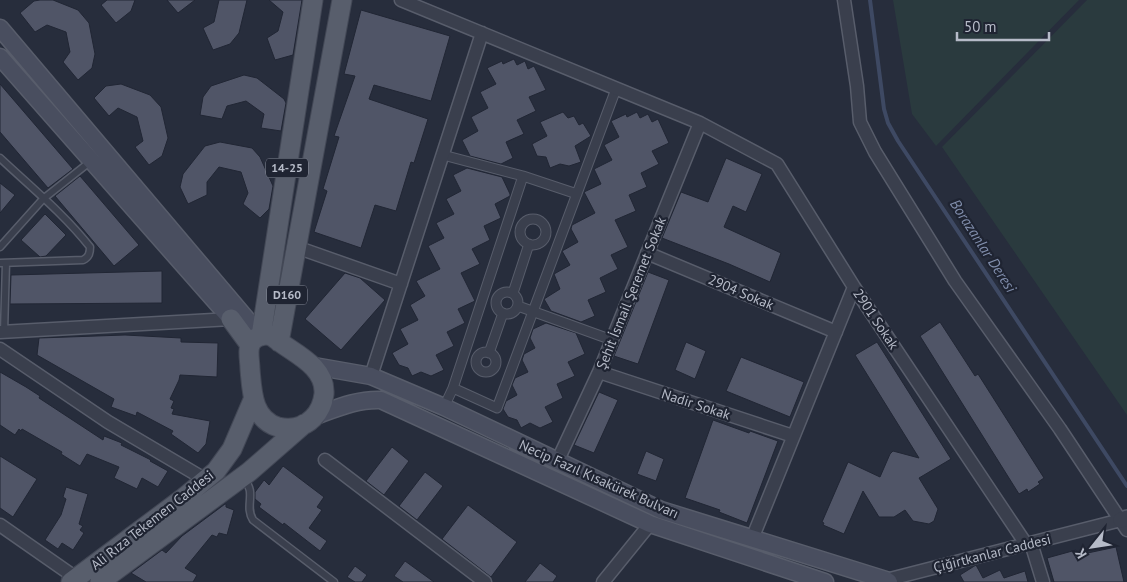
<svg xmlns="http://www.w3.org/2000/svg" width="1127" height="582" font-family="'PT Sans',sans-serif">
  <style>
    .green { fill: #2a3a3e }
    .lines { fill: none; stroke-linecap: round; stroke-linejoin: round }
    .stream { stroke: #3e4963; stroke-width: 4 }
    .building { fill: #505567; stroke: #212634 }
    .service-casing { stroke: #585d6b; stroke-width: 9 }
    .pedestrian-casing { stroke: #585d6b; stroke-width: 11 }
    .minor-casing { stroke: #585d6b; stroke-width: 15 }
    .tertiary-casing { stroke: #585d6b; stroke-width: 18 }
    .secondary-casing { stroke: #585d6b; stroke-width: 19 }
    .primary-casing { stroke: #434856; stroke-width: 21 }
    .service { stroke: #3a3f4d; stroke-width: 6 }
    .pedestrian { stroke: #3a3f4d; stroke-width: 9 }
    .minor { stroke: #3a3f4d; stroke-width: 12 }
    .tertiary { stroke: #3a3f4d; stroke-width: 15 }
    .secondary { stroke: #494e5f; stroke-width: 16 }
    .primary { stroke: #585e6c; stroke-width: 19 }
    .labels { text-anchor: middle; stroke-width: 4.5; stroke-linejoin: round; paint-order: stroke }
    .shield { fill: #1f2432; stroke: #898e9b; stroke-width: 1 }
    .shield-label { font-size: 12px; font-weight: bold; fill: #b6bbc8 }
    .street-label { font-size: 14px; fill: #b6bbc8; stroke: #1f2432 }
    .water-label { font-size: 15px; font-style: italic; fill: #818eac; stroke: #1f2432 }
  </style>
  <rect width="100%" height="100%" fill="#272d3c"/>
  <path class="green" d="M893,0H1079L936,146L912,114Z
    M1087,0H1127V415L942,147Z"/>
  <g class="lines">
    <path class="stream" d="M870,0L884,109L888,123L898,141L1127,486"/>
  </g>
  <path class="building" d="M40,0H53L78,10L89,23L95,54L92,68L78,80L63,62L70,52L66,32L47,25L35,32L20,13L34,1Z
    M107,0H135L131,11L116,23L101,5Z
    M167,0H195L178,13Z
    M219,0H247L239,33L230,44L213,50L203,28L214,22Z
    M269,0H302L293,55L275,60L267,38L278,31L283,12Z
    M361,10L450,36L431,101L374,85L369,99L428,119L414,163L411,162L396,211L375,205L361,248L314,232L327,191L323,189L339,137L334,136L355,76L344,74Z
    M514,59L517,65L525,61L528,69L534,66L546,90L529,97L536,111L517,120L524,134L506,142L513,158L501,164L470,156L462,140L478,131L471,117L488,108L480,92L496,84L487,68L502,61L503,64Z
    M244,75L257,78L284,99L286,103L281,131L261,128L264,114L246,101L227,106L222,119L200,115L203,97L211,86Z
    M0,84L73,169L48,188L0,132Z
    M121,84L150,95L161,107L168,138L162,156L149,165L135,147L143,141L137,117L118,108L109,116L94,98L106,86Z
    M563,112L568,118L574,116L579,125L583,123L591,136L575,146L581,162L569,166L560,164L550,168L546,157L537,156L532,144L547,136L540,122Z
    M637,112L640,118L648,114L652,122L658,119L669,143L652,151L659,164L641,173L647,187L629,195L636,211L615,220L628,247L611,255L618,269L600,278L606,292L588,300L595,316L581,322L551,311L544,299L560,289L554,274L570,265L562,251L578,242L571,229L572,225L595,213L584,192L601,184L594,169L612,160L604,145L619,137L611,121L626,114L627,117Z
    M220,142L252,148L260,157L273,186L269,209L260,218L243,204L248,193L241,172L219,167L207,182V195L188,204L180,187L183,174L205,146Z
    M726,158L762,174L746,212L733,206L724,227L781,253L770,282L729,264L662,238L681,192L708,202Z
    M467,168L502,177L510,194V196L495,204L501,218L484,226L490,240L472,249L480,264L461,273L475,301L458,309L465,323L447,332L454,346L436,355L444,370L431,376L421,372L412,376L408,368L399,365L392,353L408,344L400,329L418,320L410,305L425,296L416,281L440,269L428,246L444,238L436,223L454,214L446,199L461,191L453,175Z
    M80,176L139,245L114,266L55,196Z
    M0,183L15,195L0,213Z
    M45,214L66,235L46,256L40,257L21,240Z
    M162,271V303L10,304L11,275Z
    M648,272L669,280L638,364L614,356Z
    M345,273L360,278L385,300L341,350L305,319Z
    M940,322L975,376L978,374L1044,478L1038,482L1040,484L1028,492L1027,489L1019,494L920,336Z
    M546,323L576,333L585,354L568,362L575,376L557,384L563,398L545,407L553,422L540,428L530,423L521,428L517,420L508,417L503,409L506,401L517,395L512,385L515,378L528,372L522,360L524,354L535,348L530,338L533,329Z
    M125,335L181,338V342L218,343L217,377L180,375L179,380L170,399L174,401L171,408L174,409L172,414L210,421L206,444L198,453L171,434L173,431L137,412L136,416L111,407L114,399L37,355L39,338Z
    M686,342L706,351L695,379L675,370Z
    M877,342L951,459L919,478L938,509L934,521L929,524L913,521L905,510L894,517H879L863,491L844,534L823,525L824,523L822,522L848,462L880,477L890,454L893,451L919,458L855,355Z
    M741,357L804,382L790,417L726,391Z
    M0,372L26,387L40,396L39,398L103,440L104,436L122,443L121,445L151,460L150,461L168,471L158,487L142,478L137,489L114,478L119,467L87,454L80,466L61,454L62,452L22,429L21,431L19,429L15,435L0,425Z
    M599,392L618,400L594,453L574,445Z
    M713,420L749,433L750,431L778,441L747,523L719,512L720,510L685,498Z
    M392,447L409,461L384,495L366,481Z
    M646,451L664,459L656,481L637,474Z
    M0,456L37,479L13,517L0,508Z
    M283,466L324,497L317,507L322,510L309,528L327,541L320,551L284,523L283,525L259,507L261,504L255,499V492L264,480L269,485Z
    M425,472L443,486L417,520L399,506Z
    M66,487L88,494L79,524L83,526L80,530L84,533L73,550L62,543L58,549L45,540L61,515L66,499L63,497Z
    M225,504H226V507L234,510L227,535L219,533L217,537L212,535L185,568L197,575L193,582H146L131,573L162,550L166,553L182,536Z
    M468,505L517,542L491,577L442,539Z
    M1116,547L1124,582H1054L1047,558L1076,550L1078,555Z
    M405,561L434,582H403L394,576Z
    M540,563L557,576L553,582H525Z
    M976,565L983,578L1000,570L1004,578L1025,571L1028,582H964L960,575Z
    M355,566L367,575L362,582H355L347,577Z"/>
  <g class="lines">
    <defs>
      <path id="service" d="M0,158C31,187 64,214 90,247C90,253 89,257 83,260L0,263
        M0,247L43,199L91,161
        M4,332L6,263
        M244,480C257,492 244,506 253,520L334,582"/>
      <path id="pedestrian" d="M443,155L523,176L453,388
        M523,176L577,194
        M520 232a13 13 0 1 1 26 0a13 13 0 1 1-26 0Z
        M496 303a11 11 0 1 1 22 0a11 11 0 1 1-22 0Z
        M513,293L529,244
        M518,306L612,340
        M476 362a10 10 0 1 1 20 0a10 10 0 1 1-20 0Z
        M489,353L503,313
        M444,407L453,388L497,408L616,89"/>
      <path id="minor" d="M401,0L700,123L777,164L854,287L1026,544
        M844,0L857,86L860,122L875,152L955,281L1060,429L1127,530
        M296,247L401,284
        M647,253L836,332
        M0,332L231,319
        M0,349L108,422L206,480
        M599,372L793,436
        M371,376L482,33
        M325,460L485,582
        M557,462L599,372L700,123
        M0,525L76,578
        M752,539L854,287
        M1031,543L1043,582
        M603,582L650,524
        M883,582L886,580L1121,520"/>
      <path id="tertiary" d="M1121,520L1127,518"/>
      <path id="secondary" d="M0,28L261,336
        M0,57L231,319
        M314,366L371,376L444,407L661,510L886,580L889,582
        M315,416C337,408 357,399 381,400L650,524L825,582"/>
      <path id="primary" d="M231,319L250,345
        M268,335L273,337C292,353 326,365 324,394C323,403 320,411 313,418C304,427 291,430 278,427C252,419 252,391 250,369C250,361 247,350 251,343C255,337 261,335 268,335Z
        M261,336L313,0
        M279,342L342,0
        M71,582L182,499L216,471L232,449L253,400
        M100,582L249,472L304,424"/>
    </defs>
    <use href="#service" class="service-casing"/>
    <use href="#pedestrian" class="pedestrian-casing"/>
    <use href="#minor" class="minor-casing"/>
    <use href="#tertiary" class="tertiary-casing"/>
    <use href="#secondary" class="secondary-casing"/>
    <use href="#primary" class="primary-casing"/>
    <use href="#service" class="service"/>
    <use href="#pedestrian" class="pedestrian"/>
    <use href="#minor" class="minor"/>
    <use href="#tertiary" class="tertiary"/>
    <use href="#secondary" class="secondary"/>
    <use href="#primary" class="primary"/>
  </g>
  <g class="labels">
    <g class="shield">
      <rect x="266" y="158.5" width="42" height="19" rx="4"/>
      <rect x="267" y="285.5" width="40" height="19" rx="4"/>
    </g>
    <g class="shield-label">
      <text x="287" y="172">14-25</text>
      <text x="287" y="299">D160</text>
    </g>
    <g class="street-label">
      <text transform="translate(741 292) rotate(23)" y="5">2904 Sokak</text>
      <text transform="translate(631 293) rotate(-68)" y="5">Şehit İsmail Şeremet Sokak</text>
      <text transform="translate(876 319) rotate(56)" y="5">2901 Sokak</text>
      <text transform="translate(696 404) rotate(18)" y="5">Nadir Sokak</text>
      <text transform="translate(599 479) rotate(24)" y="5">Necip Fazıl Kısakürek Bulvarı</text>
      <text transform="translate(152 520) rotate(-38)" y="5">Ali Rıza Tekemen Caddesi</text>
      <text transform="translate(992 553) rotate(-14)" y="5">Çiğirtkanlar Caddesi</text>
    </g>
    <g class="water-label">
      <text transform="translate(983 246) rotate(57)" y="5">Borazanlar Deresi</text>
    </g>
  </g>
  <g transform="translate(1092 547) rotate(240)" stroke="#1f2432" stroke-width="4" paint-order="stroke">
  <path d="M0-4L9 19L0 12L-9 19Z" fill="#b6bbc8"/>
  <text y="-8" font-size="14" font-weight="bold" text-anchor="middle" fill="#b6bbc8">K</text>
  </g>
  <path d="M957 32v8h92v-8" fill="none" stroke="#b6bbc8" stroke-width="2.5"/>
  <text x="964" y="32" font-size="15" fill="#b6bbc8" stroke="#1f2432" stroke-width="4" paint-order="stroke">50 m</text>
</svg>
